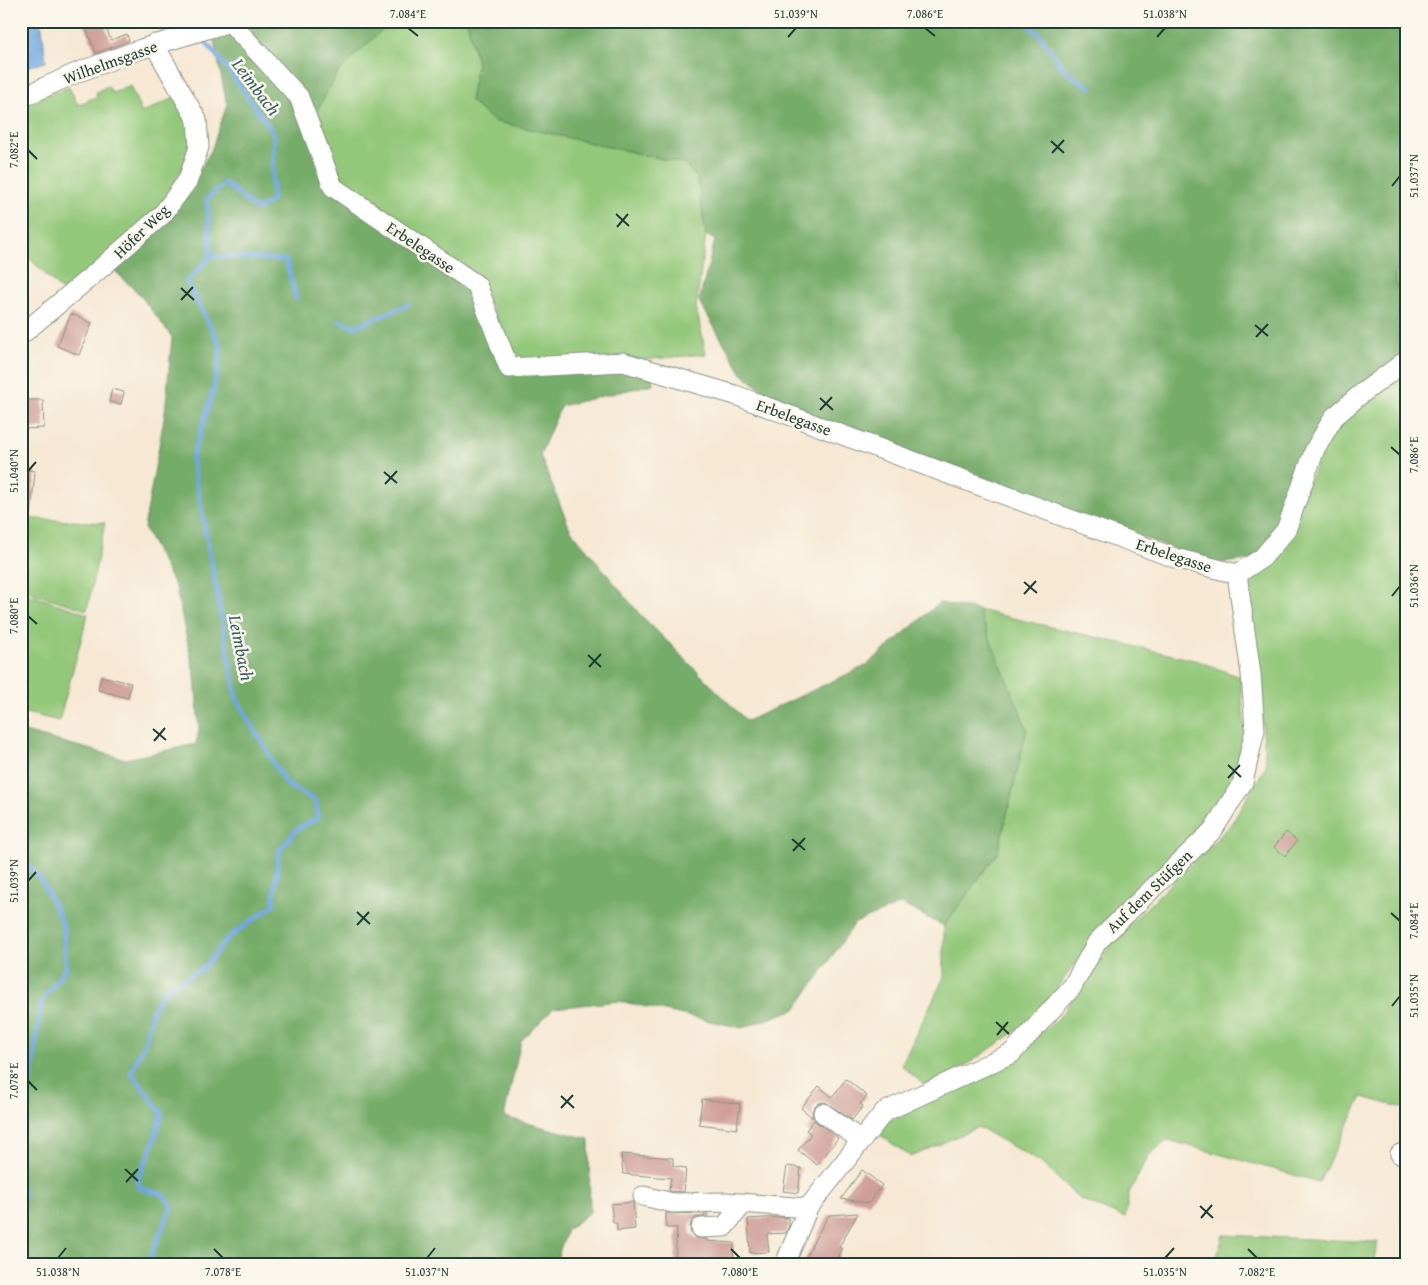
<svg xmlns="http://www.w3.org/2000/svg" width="1428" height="1285" font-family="'Gentium Book Plus',serif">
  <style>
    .green { fill: #93c779; stroke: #598256 }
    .forest { fill: #76ac69; stroke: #4a744e }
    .water { fill: #6fa7de; stroke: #477289 }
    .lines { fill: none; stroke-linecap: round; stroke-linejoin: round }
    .stream { stroke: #6fa7de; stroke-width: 5 }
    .building { fill: #ca978f }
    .minor-casing { stroke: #8a9284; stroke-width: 21 }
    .minor { stroke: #fff; stroke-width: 19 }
    .ticks { fill: none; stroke: #1f3d34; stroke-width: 2 }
    .labels { text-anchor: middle; stroke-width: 5; stroke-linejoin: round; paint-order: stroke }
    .street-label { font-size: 16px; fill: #1f3d34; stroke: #fbf7ec }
    .water-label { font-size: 18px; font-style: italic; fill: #375d67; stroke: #fbf7ec }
    .neatline { fill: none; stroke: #1f3d34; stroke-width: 2 }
    .ticks-label { font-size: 12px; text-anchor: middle; fill: #1f3d34 }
  </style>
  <rect width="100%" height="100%" fill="#fbf7ec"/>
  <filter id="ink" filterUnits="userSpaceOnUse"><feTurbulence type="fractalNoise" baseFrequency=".02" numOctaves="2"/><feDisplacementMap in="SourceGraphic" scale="10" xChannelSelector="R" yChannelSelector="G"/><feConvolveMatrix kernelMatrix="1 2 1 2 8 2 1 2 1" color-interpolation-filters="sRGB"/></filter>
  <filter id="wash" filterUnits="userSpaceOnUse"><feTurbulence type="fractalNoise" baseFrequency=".0096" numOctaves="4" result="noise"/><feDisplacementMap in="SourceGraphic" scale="20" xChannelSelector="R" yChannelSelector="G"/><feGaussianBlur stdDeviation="1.12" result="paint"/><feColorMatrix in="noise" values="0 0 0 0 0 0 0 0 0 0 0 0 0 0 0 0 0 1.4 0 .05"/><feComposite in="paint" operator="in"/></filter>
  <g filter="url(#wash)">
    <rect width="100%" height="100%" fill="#f6e8d3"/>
    <path class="green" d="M399,21H467L477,63L470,101L494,121L685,164L698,178L706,235L696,307L706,354L642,360H528L508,350L481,282L370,208L343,180L315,114L338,72L388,24Z
      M108,86L112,93L130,86L142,113L177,96L192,128L189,158L167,196L146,222L63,292L21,250V108L47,95L69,87L78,105L97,96L96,92Z
      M1407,253V313L1394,276Z
      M1407,365V1109L1362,1097L1319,1182L1168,1140L1149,1155L1129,1193L1125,1218L1080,1199L1040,1162L978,1127L911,1157L879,1134L881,1125L1010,1059L1058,1019L1117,936L1231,825L1266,766L1259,684L1249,587L1287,531L1337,419Z
      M21,518L105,523L87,610L21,589Z
      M21,592L88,614L59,721L21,712Z
      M978,610L1198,661L1240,677L1245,734L1228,795L1199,832L1111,913L1077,962L1031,1021L962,1068L924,1085L901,1065L944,977V926L998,852L1027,729Z
      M1223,1235L1378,1242L1373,1264H1215Z"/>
    <path class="forest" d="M210,21H399L388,24L338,72L315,114L343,180L406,245L468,276L488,345L529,366L651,371L653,384L561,406L540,455L570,529L638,612L747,721L867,665L939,603L978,610L1027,729L998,852L944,926L901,904L855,923L796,1009L742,1028L619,1001L554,1008L521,1041L504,1117L589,1139L590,1212L567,1230L555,1264H21V731L126,759L196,744L199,730L195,677L176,588L144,528L165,413L172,337L140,295L113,269L177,208L211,151L227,105Z
      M467,21H1393L1407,29V253L1394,277L1407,313V355L1333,416L1283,527L1255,559L1214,564L782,405L742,374L699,301L715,240L706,235L697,178L685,164L494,121L470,101L477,63Z"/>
    <path class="water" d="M21,21H39L42,27L46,62L23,68L21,67Z"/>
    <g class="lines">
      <path class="stream" d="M1023,21L1039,34L1065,71L1091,88
        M229,71L237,64
        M211,256L286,260L296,298
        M339,320L354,327L408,305
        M21,857L42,881L63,925L66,967L41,1003L34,1061L21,1129
        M21,1186L24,1193L21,1207
        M21,1262L22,1264
        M147,1264L172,1206L162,1194L140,1188L137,1180L151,1150L162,1114L131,1072L145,1042L153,1009L165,990L202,969L229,937L273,906L279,851L297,829L318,818L316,801L286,784L237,700L192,459L214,388L221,347L187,282L211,256L207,199L225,183L257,210L272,200L274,134L229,71L200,35"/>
    </g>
    <g id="blocks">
      <path class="building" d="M83,21H103L111,40L127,34L129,41L96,53Z
        M71,314L92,323L79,355L57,346Z
        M112,389L124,392L121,404L109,402Z
        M21,400H43L44,428L21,429Z
        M21,469L35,471L31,515L21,514Z
        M101,676L131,683L128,698L98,690Z
        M1286,832L1297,841L1285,856L1274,847Z
        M846,1079L867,1096L860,1104L863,1106L852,1120L825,1102L818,1103L814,1107L812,1112L813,1118L801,1108L819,1086L832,1097Z
        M702,1099L740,1104L737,1129L699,1124Z
        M814,1120L838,1138L817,1165L798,1150L811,1134L806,1130Z
        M621,1154L673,1158V1166L686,1168L684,1192L669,1191L671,1178L623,1174Z
        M787,1166L801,1168L798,1193L783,1191Z
        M862,1170L882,1185L869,1203L841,1199Z
        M633,1202L635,1229L617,1231V1223H613L611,1204Z
        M666,1213L708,1214V1216L695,1218L691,1222L690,1228L691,1234L696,1238L707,1239V1241L734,1243L733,1264H675L677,1228H666Z
        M858,1213L839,1247L842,1249L836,1264H815L805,1259L816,1237L829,1215Z
        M781,1217L788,1218L789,1225L786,1233L767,1234L769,1252L750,1253L748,1219Z"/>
    </g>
  </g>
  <g filter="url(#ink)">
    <use href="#blocks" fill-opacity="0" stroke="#8a9284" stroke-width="1"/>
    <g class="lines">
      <defs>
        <path id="minor" d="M231,23L299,97L333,187L477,285L509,368L623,362L735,395L1175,558L1237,574L1262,558L1286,530L1315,449L1334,417L1361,394L1407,360
          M21,98L76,73L141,49L234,21
          M21,335L94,274L162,215L188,180L199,147L197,120L154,44
          M823,1113L862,1141
          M1400,1154L1407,1157
          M643,1196L673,1203L726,1202L808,1208
          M701,1228L724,1227L744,1203
          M785,1264L808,1208L884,1112L1012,1053L1072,987L1097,942L1213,830L1243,782L1255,730L1251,674L1237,574"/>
      </defs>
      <use href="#minor" class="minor-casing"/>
      <use href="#minor" class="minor"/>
    </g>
  </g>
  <path class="ticks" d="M408,28L418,36M925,28L935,36M788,37L796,28M1157,37L1165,28M1051,141L1064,153M28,150L37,159M1052,153L1064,140M1392,186L1400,176M616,214L629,226M617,227L628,214M181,288L194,300M181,300L193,287M1255,325L1268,336M1256,337L1268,324M820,398L833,410M820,410L832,397M1391,447L1400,455M28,471L36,462M384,472L397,483M385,484L397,471M1024,582L1037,593M1024,594L1036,581M1392,596L1400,586M28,616L37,624M588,655L601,667M589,667L601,654M153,729L166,740M154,741L165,728M1228,765L1241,777M1228,778L1240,765M792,839L805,850M793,851L805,838M28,881L36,872M357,912L370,924M1391,913L1400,921M357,925L369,912M1392,1006L1400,996M996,1022L1009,1034M997,1035L1008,1022M28,1081L37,1090M561,1096L574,1108M561,1108L573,1095M125,1169L138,1181M126,1182L138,1169M1200,1206L1213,1218M1201,1218L1212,1205M214,1249L223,1258M731,1249L740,1258M1248,1249L1257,1258M58,1258L66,1248M427,1258L435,1248M1165,1258L1174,1248"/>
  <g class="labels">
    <g class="street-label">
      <text transform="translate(110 62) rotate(-20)" y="6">Wilhelmsgasse</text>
      <text transform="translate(141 231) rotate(-44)" y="6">Höfer Weg</text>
      <text transform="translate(421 247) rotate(34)" y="6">Erbelegasse</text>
      <text transform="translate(794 417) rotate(20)" y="6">Erbelegasse</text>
      <text transform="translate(1174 555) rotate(18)" y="6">Erbelegasse</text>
      <text transform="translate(1149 891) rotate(-44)" y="6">Auf dem Stüfgen</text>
    </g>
    <g class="water-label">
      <text transform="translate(256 87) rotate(53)" y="6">Leimbach</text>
      <text transform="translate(241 648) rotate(79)" y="6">Leimbach</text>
    </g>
  </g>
  <rect width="1428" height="1285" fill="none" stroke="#fbf7ec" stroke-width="55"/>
  <rect x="28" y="28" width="1372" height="1230" class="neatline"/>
  <g class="ticks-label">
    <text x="408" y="18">7.084°E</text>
    <text x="796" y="18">51.039°N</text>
    <text x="925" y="18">7.086°E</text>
    <text x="1165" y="18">51.038°N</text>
    <text transform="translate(14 150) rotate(-90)" y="4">7.082°E</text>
    <text transform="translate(1414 176) rotate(-90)" y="4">51.037°N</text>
    <text transform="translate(1414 455) rotate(-90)" y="4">7.086°E</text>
    <text transform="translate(14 471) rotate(-90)" y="4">51.040°N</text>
    <text transform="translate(1414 586) rotate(-90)" y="4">51.036°N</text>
    <text transform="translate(14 616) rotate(-90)" y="4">7.080°E</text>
    <text transform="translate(14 881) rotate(-90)" y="4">51.039°N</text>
    <text transform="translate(1414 921) rotate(-90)" y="4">7.084°E</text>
    <text transform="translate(1414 996) rotate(-90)" y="4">51.035°N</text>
    <text transform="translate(14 1081) rotate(-90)" y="4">7.078°E</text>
    <text x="58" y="1276">51.038°N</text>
    <text x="223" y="1276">7.078°E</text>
    <text x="427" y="1276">51.037°N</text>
    <text x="740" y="1276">7.080°E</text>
    <text x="1165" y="1276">51.035°N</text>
    <text x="1257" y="1276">7.082°E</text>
  </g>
</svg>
